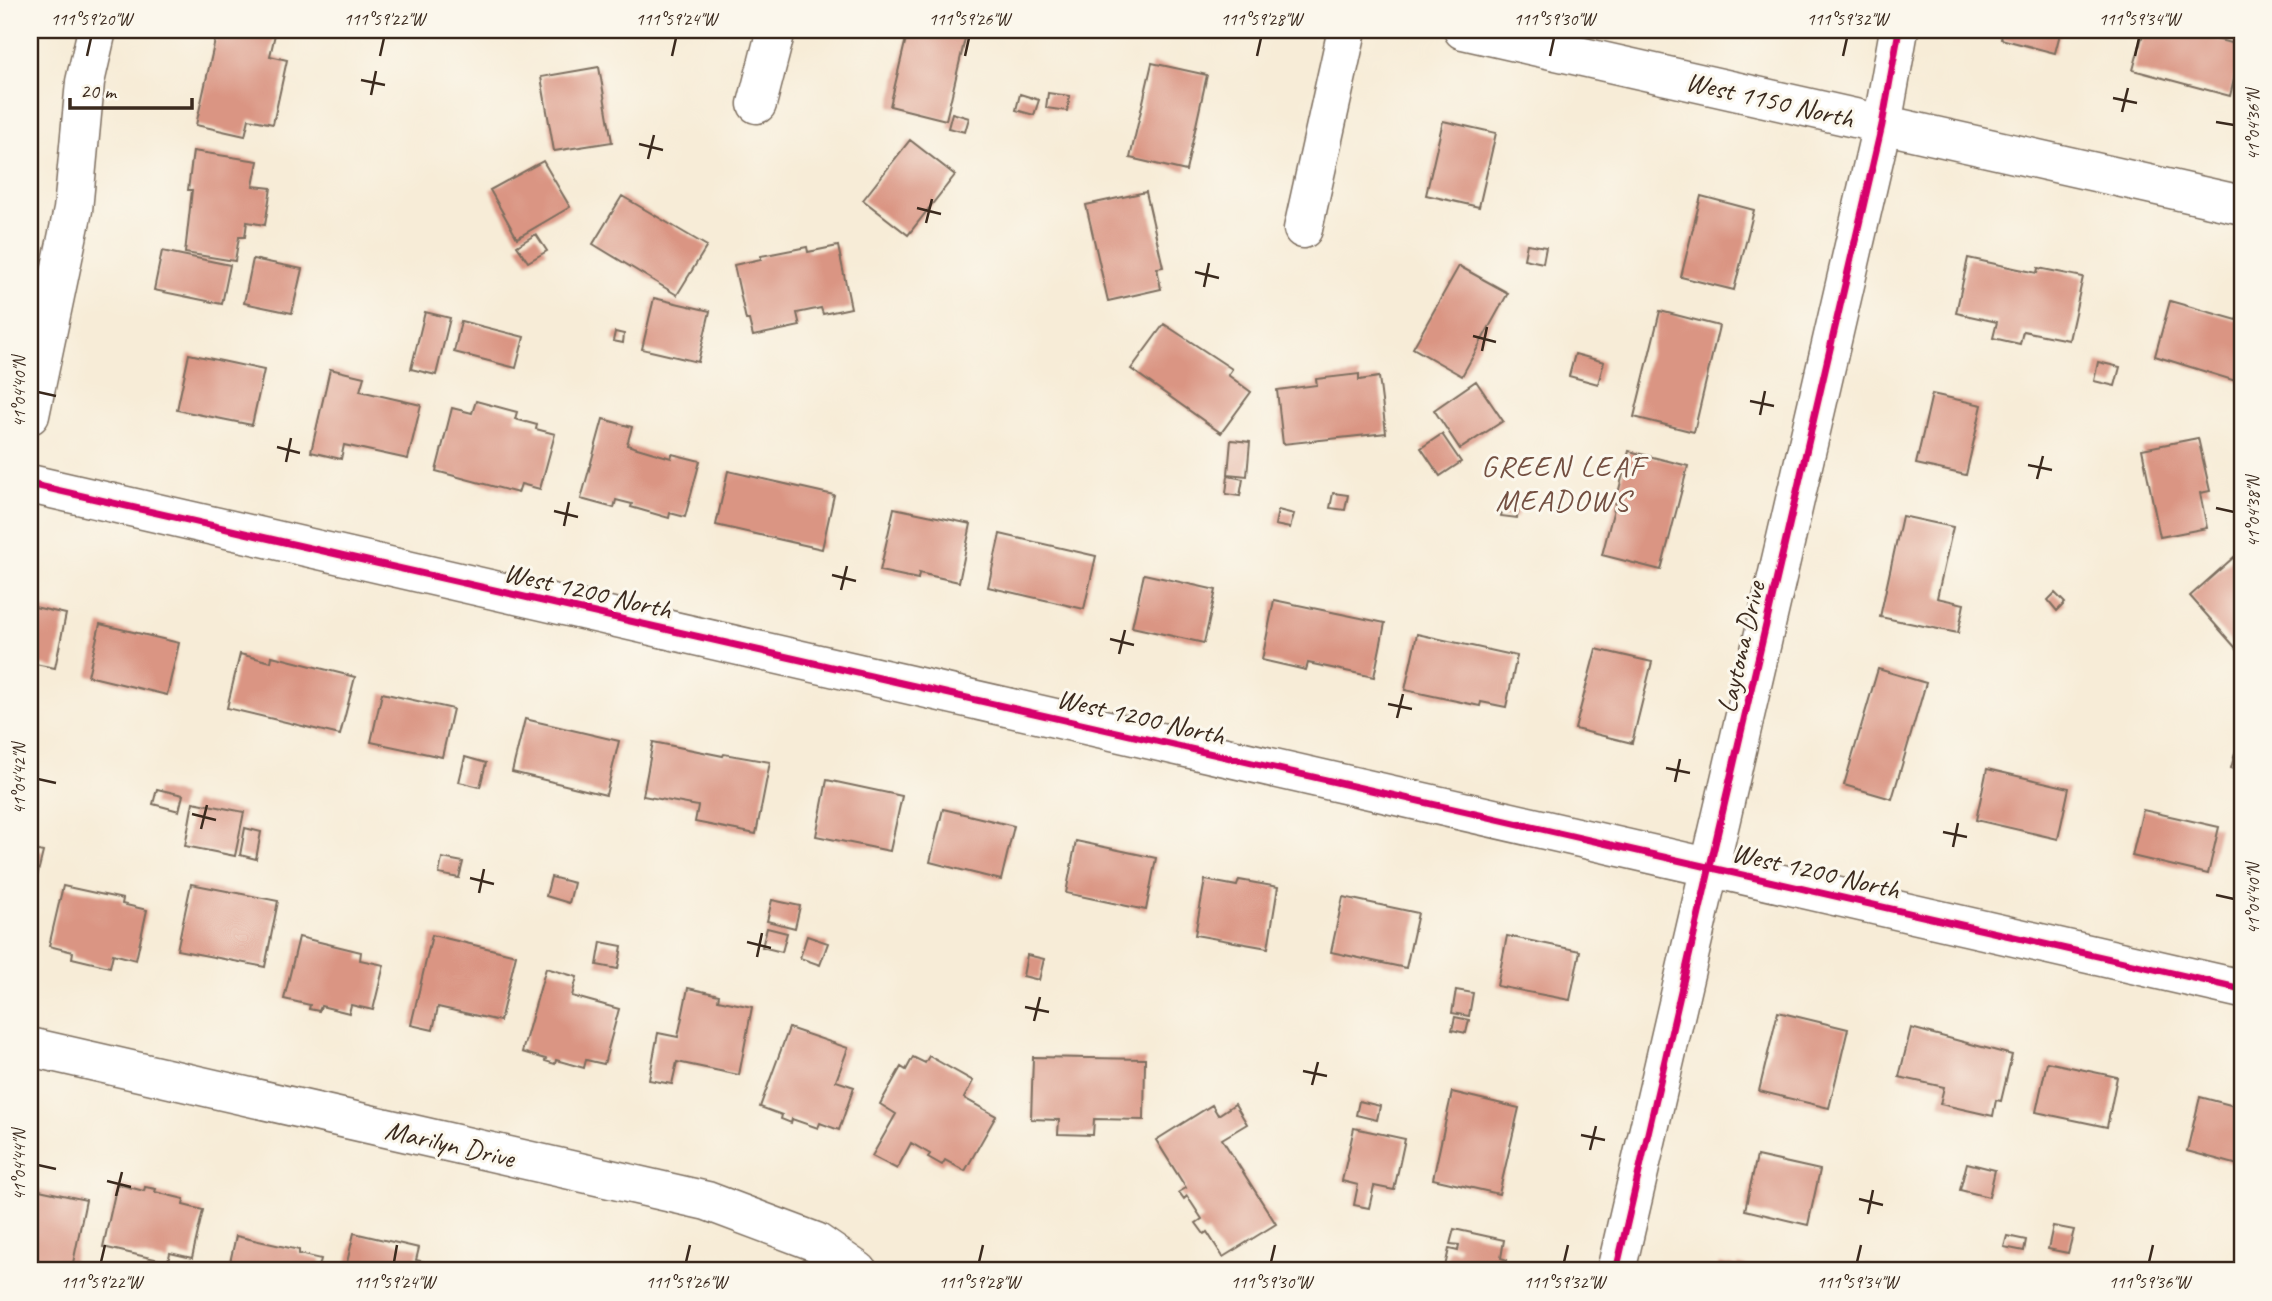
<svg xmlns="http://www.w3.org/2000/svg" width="2272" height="1301" font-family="Caveat,sans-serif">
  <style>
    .building { fill: #da9583 }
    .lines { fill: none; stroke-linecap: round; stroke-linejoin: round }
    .street-casing { stroke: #7d6e5f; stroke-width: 41 }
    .street { stroke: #fff; stroke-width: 38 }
    .cycleway-casing { stroke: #fbf7ec; stroke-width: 11 }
    .cycleway { stroke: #d6006c; stroke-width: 7 }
    .ticks { fill: none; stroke: #3b2a1e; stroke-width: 2.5 }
    .labels { text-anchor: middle; stroke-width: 6; stroke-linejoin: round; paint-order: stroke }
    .street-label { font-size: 28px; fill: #3b2a1e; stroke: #fbf7ec }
    .neighbourhood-label { font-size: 30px; letter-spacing: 2px; fill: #734f41; stroke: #fbf7ec }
    .neatline { fill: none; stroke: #3b2a1e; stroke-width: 2.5 }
    .ticks-label { font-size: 18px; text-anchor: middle; fill: #3b2a1e }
  </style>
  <rect width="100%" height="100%" fill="#fbf7ec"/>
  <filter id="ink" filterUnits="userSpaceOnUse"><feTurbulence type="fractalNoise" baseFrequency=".0143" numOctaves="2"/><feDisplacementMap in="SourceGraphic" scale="14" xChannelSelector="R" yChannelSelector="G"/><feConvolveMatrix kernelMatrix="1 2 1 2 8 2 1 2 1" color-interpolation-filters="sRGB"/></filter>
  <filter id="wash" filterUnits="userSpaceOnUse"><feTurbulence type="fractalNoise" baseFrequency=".00686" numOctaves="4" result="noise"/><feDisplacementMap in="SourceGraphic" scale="28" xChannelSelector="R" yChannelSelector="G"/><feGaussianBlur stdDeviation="1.57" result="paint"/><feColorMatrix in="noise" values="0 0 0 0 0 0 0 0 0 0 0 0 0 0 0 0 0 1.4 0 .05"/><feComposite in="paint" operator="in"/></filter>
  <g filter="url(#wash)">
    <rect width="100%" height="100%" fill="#f7ecd7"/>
    <g id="blocks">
      <path class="building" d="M208,30H276L270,56L287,60L273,124L249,119L245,136L196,125L216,36L207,34Z
        M908,30H967L946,120L890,106Z
        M2003,30H2061L2055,53L2001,39Z
        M2144,30H2182L2242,46L2230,96L2133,70Z
        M1152,63L1207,75L1186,171L1130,158Z
        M599,67L612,142L554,151L541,77Z
        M1048,93L1070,96L1067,111L1046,108Z
        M1020,94L1039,100L1034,115L1016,110Z
        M952,113L969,118L965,132L948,128Z
        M1443,121L1496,133L1479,207L1426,195Z
        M910,140L955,175L908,235L863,200Z
        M193,151L258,161L253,186L271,188L265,225L247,222L245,237H239L235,261L185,253L192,190H188Z
        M543,161L570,207L517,238L490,190Z
        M1146,192L1163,267L1157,268L1161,289L1108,301L1086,205Z
        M622,196L707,246L677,295L593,244Z
        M1701,196L1754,210L1734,290L1681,277Z
        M536,234L547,251L528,262L517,246Z
        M1527,244L1546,247L1543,263L1524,259Z
        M838,246L851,308L823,314L821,308L797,313L800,326L753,336L749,320H746L734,265L761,259V256L807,247L808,252Z
        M162,251L230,265L222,304L154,290Z
        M1968,258L2037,273L2038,268L2083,277L2069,340L2023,331L2020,344L1993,338L1997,322L1956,313Z
        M253,259L302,269L292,313L244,303Z
        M1459,266L1508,293L1462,376L1413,348Z
        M654,298L710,311L698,362L642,349Z
        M2170,301L2237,320L2239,313L2242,314V383L2155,356Z
        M1660,311L1719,326L1694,432L1634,417Z
        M425,312L450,318L436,375L411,369Z
        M461,321L524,337L516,368L454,352Z
        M1164,324L1232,369L1228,375L1251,392L1221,433L1131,369Z
        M615,332L624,334L623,343L613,341Z
        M189,354L264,370L252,425L177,410Z
        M1575,354L1604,362L1598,384L1569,376Z
        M2098,362L2120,367L2115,386L2094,381Z
        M330,369L364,377L360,391L421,405L408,459L344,445L341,459L311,452Z
        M1359,374V380L1379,377L1386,433L1283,444L1277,390L1317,385L1316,379Z
        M1476,381L1503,421L1460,449L1434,410Z
        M1932,394L1982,405L1966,475L1916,464Z
        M476,401L517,412L515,419L537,425L536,429L555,434L540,489L521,484L518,493L436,471L452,408L472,413Z
        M603,419L632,427L627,445L671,458L672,454L700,461L685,517L670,513L669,518L631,507L632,504L616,500L614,508L581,499Z
        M1442,434L1461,462L1440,476L1421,448Z
        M2198,438L2210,491L2200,493L2207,528L2160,537L2142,449Z
        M1231,440L1250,442L1247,476L1228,474Z
        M1629,451L1688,466L1661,570L1602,555Z
        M728,471L834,495L822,549L716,525Z
        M1228,476L1243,479L1240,496L1226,494Z
        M1333,493L1348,495L1345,510L1330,508Z
        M1505,496L1520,498L1517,518L1501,516Z
        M894,508L971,524L959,582L919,573L918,579L880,571Z
        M1278,510L1294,514L1290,528L1275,525Z
        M1902,516L1953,527L1937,598L1964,604L1958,633L1880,617Z
        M1000,534L1096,556L1084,609L988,587Z
        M2234,557L2242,566V655L2190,596Z
        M1144,574L1216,590L1204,643L1132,627Z
        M2055,593L2065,603L2057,611L2048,600Z
        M1274,600L1385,623L1374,677L1308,663L1306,670L1262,660Z
        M30,606L66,614L55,668L30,663Z
        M100,624L179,643L167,695L88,676Z
        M1417,634L1517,656L1506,707L1481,702L1480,706L1405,690Z
        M1596,649L1652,662L1632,743L1575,729Z
        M240,654L271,662L272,656L355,677L340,735L227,708Z
        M1878,669L1926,683L1892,799L1844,785Z
        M382,693L453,709L442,757L371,742Z
        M525,719L619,741L606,795L512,772Z
        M2239,739L2242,740V771L2231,768Z
        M653,742L723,756L724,754L770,762L756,834L695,822L698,806L643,796Z
        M465,757L486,763L480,787L459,782Z
        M1987,769L2069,788L2058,839L1976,820Z
        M827,780L902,796L890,851L816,836Z
        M157,789L183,795L179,811L153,804Z
        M193,802L244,812L235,856L185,846Z
        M943,809L1014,826L1001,880L930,862Z
        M2143,810L2219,827L2208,874L2132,856Z
        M245,828L261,832L256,859L240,855Z
        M1076,841L1156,858L1146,910L1066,893Z
        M30,849L43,852L31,901H30Z
        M442,858L463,862L459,878L439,874Z
        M551,877L574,883L569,903L546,896Z
        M1205,880L1237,886L1239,880L1278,887L1268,948L1195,935Z
        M191,884L278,901L265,967L177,950Z
        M63,886L123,899L122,904L147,910L136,960L113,954L110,967L72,958L73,952L49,946Z
        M1343,897L1418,913L1406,968L1331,952Z
        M772,900L800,906L795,928L767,921Z
        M767,928L787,933L782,952L762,947Z
        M432,935L516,955L500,1021L438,1007L433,1030L411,1025Z
        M807,936L828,943L820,965L800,958Z
        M1507,936L1580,951L1570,1000L1497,986Z
        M299,937L361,952L360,960L384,965L373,1010L351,1005L349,1013L321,1006L319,1011L309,1009L310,1005L284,999Z
        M601,942L622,946L618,969L597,965Z
        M1027,955L1044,959L1039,980L1023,976Z
        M546,968L577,977L572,996L619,1009L604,1064L586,1060L584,1068L556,1060L555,1064L545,1061L546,1059L522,1052Z
        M688,988L719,995L718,1000L752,1007L739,1075L677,1062L672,1084L649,1080L658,1033L678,1037Z
        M1456,990L1473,993L1469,1016L1452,1013Z
        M1778,1012L1848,1029L1829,1108L1759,1091Z
        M1455,1017L1469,1020L1466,1033L1452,1030Z
        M789,1028L848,1048L836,1081L854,1087L839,1130L820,1123L818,1128L792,1119L791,1123L781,1119L782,1115L760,1107Z
        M1911,1028L2012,1055L2001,1101L1996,1100L1993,1116L1940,1104L1944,1087L1899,1077Z
        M929,1056L973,1081L964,1098L996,1116L965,1171L945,1160L942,1165L928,1157L930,1154L911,1143L897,1169L872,1156L896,1114L880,1104L901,1067L906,1070L913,1057L925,1063Z
        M1033,1057L1145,1059L1144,1120L1094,1119L1093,1135L1058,1134L1059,1120L1031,1119Z
        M2047,1062L2117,1077L2107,1127L2036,1112Z
        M1452,1092L1519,1108L1499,1194L1433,1179Z
        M2200,1097L2242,1108V1166L2187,1151Z
        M1359,1101L1380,1106L1377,1120L1356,1115Z
        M1235,1104L1247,1124L1222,1139L1276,1224L1223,1257L1207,1232L1204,1234L1196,1223L1202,1219L1187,1196L1184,1199L1179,1192L1186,1188L1156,1140L1212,1105L1218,1115Z
        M1354,1128L1405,1139L1394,1190L1374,1186L1369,1208L1354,1205L1358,1185L1342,1181Z
        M1757,1156L1820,1170L1808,1225L1745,1210Z
        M1967,1163L1995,1170L1989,1197L1960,1190Z
        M117,1184L144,1191L145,1187L156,1189L155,1192L184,1199L183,1205L203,1210L192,1258L170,1253L168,1262L103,1247Z
        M30,1188L86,1200L72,1268L30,1260Z
        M2053,1226L2074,1230L2068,1253L2048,1249Z
        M1454,1229L1504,1240L1501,1258L1507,1260L1505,1271H1444L1449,1249L1458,1251L1459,1245L1450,1244Z
        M354,1233L419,1248L416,1260L438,1265L437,1271H345Z
        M236,1236L299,1250V1254L321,1259L318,1271H228Z
        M2007,1236L2026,1240L2024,1251L2004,1247Z
        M1719,1263L1738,1267V1264L1767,1271H1717Z
        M1865,1264L1892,1270L1891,1271H1863Z"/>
    </g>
  </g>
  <g filter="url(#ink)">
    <use href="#blocks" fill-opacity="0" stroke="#7d6e5f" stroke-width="2"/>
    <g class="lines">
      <defs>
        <path id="street" d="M1463,30L2242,205
          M757,104L776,30
          M1303,229L1347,30
          M30,415L73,210L85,82L97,30
          M30,484L2242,989
          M30,1047L707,1201L816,1242L858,1271
          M1616,1271L1882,125L1899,30"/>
      </defs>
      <use href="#street" class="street-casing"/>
      <use href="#street" class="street"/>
      <defs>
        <path id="cycleway" d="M30,484L2242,989
          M1616,1271L1882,125L1899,30"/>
      </defs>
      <use href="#cycleway" class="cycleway-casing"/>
      <use href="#cycleway" class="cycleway"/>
    </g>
  </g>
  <path class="ticks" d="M87,56L91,38M380,56L384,38M672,56L676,38M965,56L969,38M1257,56L1261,38M1550,56L1554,38M1843,56L1847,38M2135,56L2139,38M361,80L385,85M371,95L376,71M2113,98L2137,103M2122,112L2128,88M2216,122L2234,125M639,144L663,150M648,159L654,135M917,208L941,214M926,223L932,199M1195,272L1219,278M1204,287L1209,263M1473,336L1496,342M1482,351L1487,327M38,392L56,396M1750,401L1774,406M1760,415L1765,391M277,447L300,453M286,462L291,438M2028,465L2052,470M2037,479L2043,456M2216,508L2234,512M554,511L578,517M564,526L569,502M832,575L856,581M841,590L847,566M1110,639L1134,645M1119,654L1125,630M1388,704L1412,709M1397,718L1403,694M1666,768L1690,773M38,779L56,783M1675,782L1680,759M192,814L216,820M201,829L207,805M1943,832L1967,837M1953,847L1958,823M470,878L494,884M479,893L484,869M2216,895L2234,899M747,942L771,948M757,957L762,933M1025,1007L1049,1012M1034,1021L1040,997M1303,1071L1327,1076M1312,1085L1318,1062M1581,1135L1605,1140M1590,1150L1596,1126M38,1165L56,1169M107,1181L131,1187M116,1196L122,1172M1859,1199L1883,1205M1868,1214L1873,1190M101,1262L105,1245M394,1262L397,1245M686,1262L690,1245M979,1262L983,1245M1271,1262L1275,1245M1564,1262L1568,1245M1857,1262L1861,1245M2149,1262L2153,1245"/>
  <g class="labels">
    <g class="street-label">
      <text transform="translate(1770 99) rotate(13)" y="10">West 1150 North</text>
      <text transform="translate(588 590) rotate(13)" y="10">West 1200 North</text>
      <text transform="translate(1740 647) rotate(-77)" y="10">Laytona Drive</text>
      <text transform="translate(1141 716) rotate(13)" y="10">West 1200 North</text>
      <text transform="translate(1816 870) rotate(13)" y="10">West 1200 North</text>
      <text transform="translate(450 1143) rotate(13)" y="10">Marilyn Drive</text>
    </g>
    <g class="neighbourhood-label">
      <text x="1563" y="476">GREEN LEAF<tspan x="1563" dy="34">MEADOWS</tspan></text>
    </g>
  </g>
  <rect width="2272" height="1301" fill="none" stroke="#fbf7ec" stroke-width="77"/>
  <path d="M70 98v10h122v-10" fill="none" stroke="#3b2a1e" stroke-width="3.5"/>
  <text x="80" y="98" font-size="21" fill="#3b2a1e" stroke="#fbf7ec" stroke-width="5" paint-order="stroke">20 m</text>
  <rect x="38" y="38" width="2196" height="1224" class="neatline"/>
  <g class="ticks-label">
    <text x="91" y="25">111°59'20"W</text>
    <text x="384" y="25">111°59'22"W</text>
    <text x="676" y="25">111°59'24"W</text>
    <text x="969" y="25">111°59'26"W</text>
    <text x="1261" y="25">111°59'28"W</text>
    <text x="1554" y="25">111°59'30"W</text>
    <text x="1847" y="25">111°59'32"W</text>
    <text x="2139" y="25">111°59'34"W</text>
    <text transform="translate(2253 125) rotate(-90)" y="6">41°04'36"N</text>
    <text transform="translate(19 392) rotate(-90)" y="6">41°04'40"N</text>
    <text transform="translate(2253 512) rotate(-90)" y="6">41°04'38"N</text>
    <text transform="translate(19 779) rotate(-90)" y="6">41°04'42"N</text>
    <text transform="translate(2253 899) rotate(-90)" y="6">41°04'40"N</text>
    <text transform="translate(19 1165) rotate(-90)" y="6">41°04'44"N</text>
    <text x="101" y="1288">111°59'22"W</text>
    <text x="394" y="1288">111°59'24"W</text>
    <text x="686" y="1288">111°59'26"W</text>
    <text x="979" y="1288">111°59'28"W</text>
    <text x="1271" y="1288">111°59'30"W</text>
    <text x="1564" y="1288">111°59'32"W</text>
    <text x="1857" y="1288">111°59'34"W</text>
    <text x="2149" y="1288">111°59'36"W</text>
  </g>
</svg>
